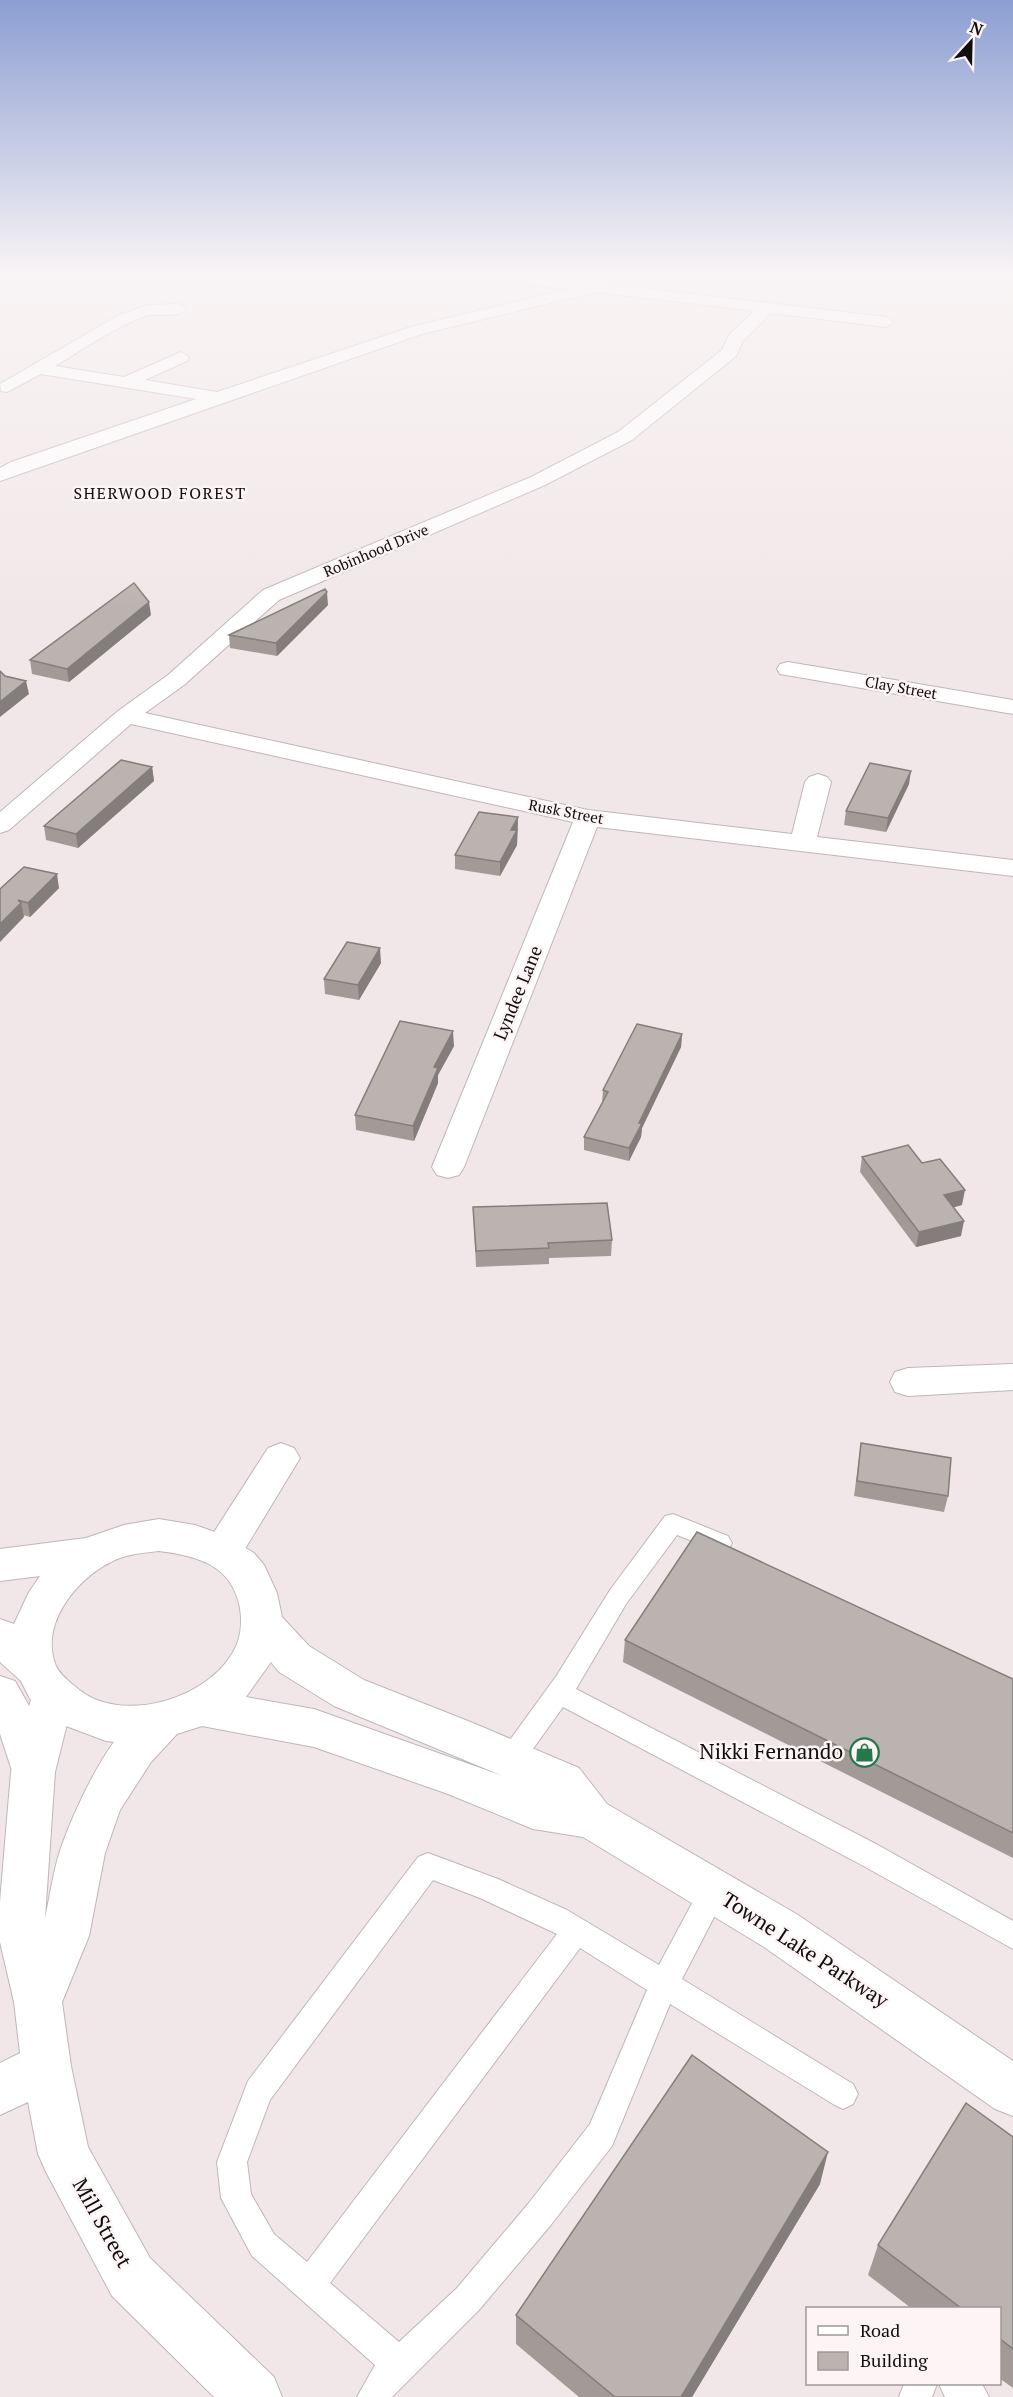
<svg xmlns="http://www.w3.org/2000/svg" width="1013" height="2397" font-family="'PT Serif',serif">
  <style>
    .lines { fill: none; stroke-linecap: round; stroke-linejoin: round }
    .lane-casing { stroke: #bfb6b7; stroke-width: 2 }
    .street-casing { stroke: #bfb6b7; stroke-width: 2 }
    .secondary-casing { stroke: #bfb6b7; stroke-width: 2 }
    .lane { fill: #fff; fill-rule: evenodd }
    .street { fill: #fff; fill-rule: evenodd }
    .secondary { fill: #fff; fill-rule: evenodd }
    .wall { fill: #a19a97 }
    .shaded-wall { fill: #837d7b }
    .building { fill: #bbb3b0; stroke: #837d7b; stroke-width: 1.5 }
    .labels { text-anchor: middle; stroke-width: 5; stroke-linejoin: round; paint-order: stroke }
    .far-street-label { font-size: 15px; fill: #100d0d; stroke: #fef4f5 }
    .far-neighbourhood-label { font-size: 16px; letter-spacing: 1.5px; fill: #100d0d; stroke: #fef4f5 }
    .street-label { font-size: 18px; fill: #100d0d; stroke: #fef4f5 }
    .near-poi-label { font-size: 21px; fill: #100d0d; stroke: #fef4f5; text-anchor: end }
    .near-street-label { font-size: 21px; fill: #100d0d; stroke: #fef4f5 }
  </style>
  <rect width="100%" height="100%" fill="#f1e7e8"/>
  <g class="lines">
    <defs>
      <path id="lane" d="M673,1514L728,1536L732,1543L728,1550L720,1552L677,1535L626,1604L576,1689L878,1845L1013,1921V1949L858,1863L563,1707L520,1767L511,1770L502,1767L498,1759L502,1751L557,1675L610,1590L665,1516Z
        M428,1853L498,1879L567,1910L659,1965L704,1881L714,1877L724,1881L728,1890L682,1979L853,2084L858,2094L853,2104L843,2109L833,2104L670,2004L612,2146L550,2226L479,2310L392,2397H357L375,2365L252,2256L221,2198L217,2162L248,2081L418,1857ZM433,1880L480,1898L557,1934L307,2262L274,2234L251,2194L247,2162L270,2100ZM580,1948L647,1990L590,2124L528,2204L457,2288L399,2342L330,2283Z
        M904,2384H937L932,2397H899Z
        M939,2384H982L989,2397H945Z"/>
      <path id="street" d="M467,273H516L886,317L894,322L886,327L771,313L743,341L736,356L632,440L545,485L279,600L184,685L145,713L588,810L792,834L805,782L809,777L818,774L827,777L831,782L817,837L1013,860V876L597,827L464,1167L459,1175L448,1178L437,1175L432,1167L573,822L131,724L9,830L0,833V812L118,711L168,675L263,590L531,477L618,432L722,350L729,335L754,311L596,292L422,334L0,481V468L11,462L196,399L41,374L7,392L1,391L0,384L119,315L149,305L179,304L187,309C179,319 158,312 146,316C114,327 84,349 55,366L124,377L181,352L189,357L187,361L145,380L217,392L411,327L570,289L475,278Z
        M788,662L1013,700V714L780,674L777,669L780,664Z
        M1013,1364V1390L908,1396L895,1392L890,1382L895,1372L908,1368Z
        M281,1443L294,1448L300,1458L294,1468L237,1562L223,1567L209,1562L203,1551L209,1540L268,1448Z
        M53,1678L68,1683L74,1696L55,1772L45,1918C50,1896 53,1872 60,1851C72,1814 118,1710 160,1703C165,1702 172,1706 177,1708L183,1721L177,1734L151,1762L120,1810L105,1853L89,1936L62,2002L71,2066L88,2147L150,2258L274,2377L282,2397H214L112,2296L46,2172L38,2154L28,2102L0,2115V2063L20,2053L14,2002L0,1942V1902L11,1772L32,1696L38,1683Z"/>
      <path id="secondary" d="M159,1519L195,1525L226,1536L254,1553L264,1565L277,1593L282,1617L309,1646L364,1680L473,1723L579,1768L607,1804L798,1915L1013,2061V2116L995,2109L764,1947L583,1837L533,1829L448,1794L314,1747L202,1726L155,1741L130,1744L106,1741L58,1723L30,1699L21,1681L0,1662V1619L14,1624L29,1592L40,1576L0,1581V1549L86,1538L124,1525ZM159,1551C198,1556 232,1565 240,1608C242,1620 241,1634 237,1644C215,1698 122,1726 78,1689C70,1682 60,1675 56,1666C39,1625 76,1579 111,1562C125,1554 143,1553 159,1551ZM271,1662L279,1672L334,1706L503,1776L314,1709L246,1697Z
        M0,1676L15,1681L46,1736L55,1772L49,1786L33,1792L17,1786L0,1734Z"/>
    </defs>
    <use href="#lane" class="lane-casing"/>
    <use href="#street" class="street-casing"/>
    <use href="#secondary" class="secondary-casing"/>
    <use href="#lane" class="lane"/>
    <use href="#street" class="street"/>
    <use href="#secondary" class="secondary"/>
  </g>
  <path class="wall" d="M310,273H346L340,277Z
    M328,605L277,656L230,648L229,635Z
    M151,615L69,682L32,674L30,660Z
    M152,767L154,781L78,848L46,840L44,826Z
    M909,784L886,832L844,825L846,811Z
    M518,817L517,845L500,876L455,869V855Z
    M59,888L30,917L23,915L24,917L0,889Z
    M381,963L359,1000L325,994L324,979Z
    M682,1034L681,1047L642,1128L641,1137L629,1161L584,1150V1137L602,1103L603,1090Z
    M454,1046L438,1075V1083L414,1141L356,1130L355,1115Z
    M862,1157L922,1163L962,1205L953,1207L961,1236L916,1247L860,1172Z
    M473,1207L612,1240L611,1256L549,1258V1264L476,1267Z
    M861,1443L948,1496L944,1512L854,1496Z
    M625,1640L1013,1679V1858L623,1662Z
    M1013,2137V2388L999,2378V2308H911L868,2275L878,2245Z
    M820,2184L692,2397H579L516,2344V2315Z"/>
  <path class="shaded-wall" d="M340,273H346L340,277Z
    M327,592L328,605L277,656L276,643Z
    M149,602L151,615L69,682L67,669Z
    M26,681L29,694L0,717V702Z
    M152,767L154,781L78,848L76,834Z
    M911,771L909,784L886,832L888,818Z
    M518,817L517,845L500,876V862L511,830Z
    M57,874L59,888L30,917L28,903Z
    M21,903L24,917L0,942V924Z
    M380,948L381,963L359,1000L358,985Z
    M453,1031L454,1046L438,1075V1083L414,1141L413,1126L434,1067Z
    M682,1034L681,1047L642,1128L641,1137L629,1161V1148L639,1123Z
    M965,1190L962,1205L941,1211L944,1195Z
    M964,1221L961,1236L916,1247L919,1232Z
    M828,2152L820,2184L692,2397H681Z"/>
  <path class="building" d="M134,583L149,602L67,669L30,660Z
    M325,589L327,592L276,643L229,635Z
    M0,671L5,676L26,681L0,702Z
    M121,760L152,767L76,834L44,826Z
    M870,763L911,771L888,818L846,811Z
    M479,812L518,817L511,830H517L500,862L455,855Z
    M24,867L57,874L28,903L18,900L21,903L0,924V889Z
    M347,942L380,948L358,985L324,979Z
    M400,1021L453,1031L434,1067L438,1068L413,1126L355,1115Z
    M637,1024L682,1034L639,1123H642L629,1148L584,1137L608,1092L603,1090Z
    M908,1145L922,1163L940,1159L965,1190L944,1195L964,1221L919,1232L862,1157Z
    M607,1203L612,1240L548,1243L549,1248L476,1251L473,1207Z
    M861,1443L951,1458L948,1496L857,1481Z
    M697,1532L1013,1679V1833L625,1640Z
    M692,2055L828,2152L681,2397H615L516,2315Z
    M966,2103L1013,2137V2349L999,2338V2308H961L878,2245Z"/>
  <linearGradient id="sky" x2="0" y2="1"><stop stop-color="#8c9ed2"/><stop offset="0.45" stop-color="#f9f4f5"/><stop offset="1" stop-color="#f9f4f5" stop-opacity="0"/></linearGradient>
  <rect width="1013" height="609" fill="url(#sky)"/>
  <defs>
    <symbol id="shop-ring" viewBox="-11 -11 22 22"><circle r="9.5" fill="#fef4f5" stroke="#257849" stroke-width="1.5"/><path d="M-5-2.5h2.3a2.7 3.5 0 0 1 5.4 0H5L5.5 6h-11ZM-1.5-2.5h3a1.5 2.3 0 0 0-3 0Z" fill="#257849"/></symbol>
  </defs>
  <g fill-rule="evenodd">
    <use href="#shop-ring" x="848" y="1736" width="33" height="33"/>
  </g>
  <g class="labels">
    <g class="far-street-label">
      <text transform="translate(376 551) rotate(-23)" y="5">Robinhood Drive</text>
      <text transform="translate(901 688) rotate(10)" y="5">Clay Street</text>
      <text transform="translate(566 812) rotate(11)" y="5">Rusk Street</text>
    </g>
    <g class="far-neighbourhood-label">
      <text x="160" y="499">SHERWOOD FOREST</text>
    </g>
    <g class="street-label">
      <text transform="translate(518 993) rotate(-68)" y="6">Lyndee Lane</text>
    </g>
    <g class="near-poi-label">
      <text x="843" y="1759">Nikki Fernando</text>
    </g>
    <g class="near-street-label">
      <text transform="translate(805 1950) rotate(33)" y="7">Towne Lake Parkway</text>
      <text transform="translate(102 2223) rotate(61)" y="7">Mill Street</text>
    </g>
  </g>
  <rect x="806" y="2307" width="195" height="78" fill="#fef4f5" stroke="#9f9898" stroke-width="1.5"/>
  <rect x="818" y="2326" width="30" height="9" fill="#ffffff" stroke="#9f9898" stroke-width="1.5"/>
  <text x="860" y="2337" font-size="18" fill="#100d0d">Road</text>
  <rect x="818" y="2352" width="30" height="18" fill="#bbb3b0" stroke="#9f9898" stroke-width="1.5"/>
  <text x="860" y="2367" font-size="18" fill="#100d0d">Building</text>
  <g transform="translate(971 42) rotate(22)" stroke="#fef4f5" stroke-width="4.5" paint-order="stroke">
  <path d="M0-4.5L10 22L0 15L-10 22Z" fill="#100d0d"/>
  <text y="-9" font-size="16" font-weight="bold" text-anchor="middle" fill="#100d0d">N</text>
  </g>
</svg>
